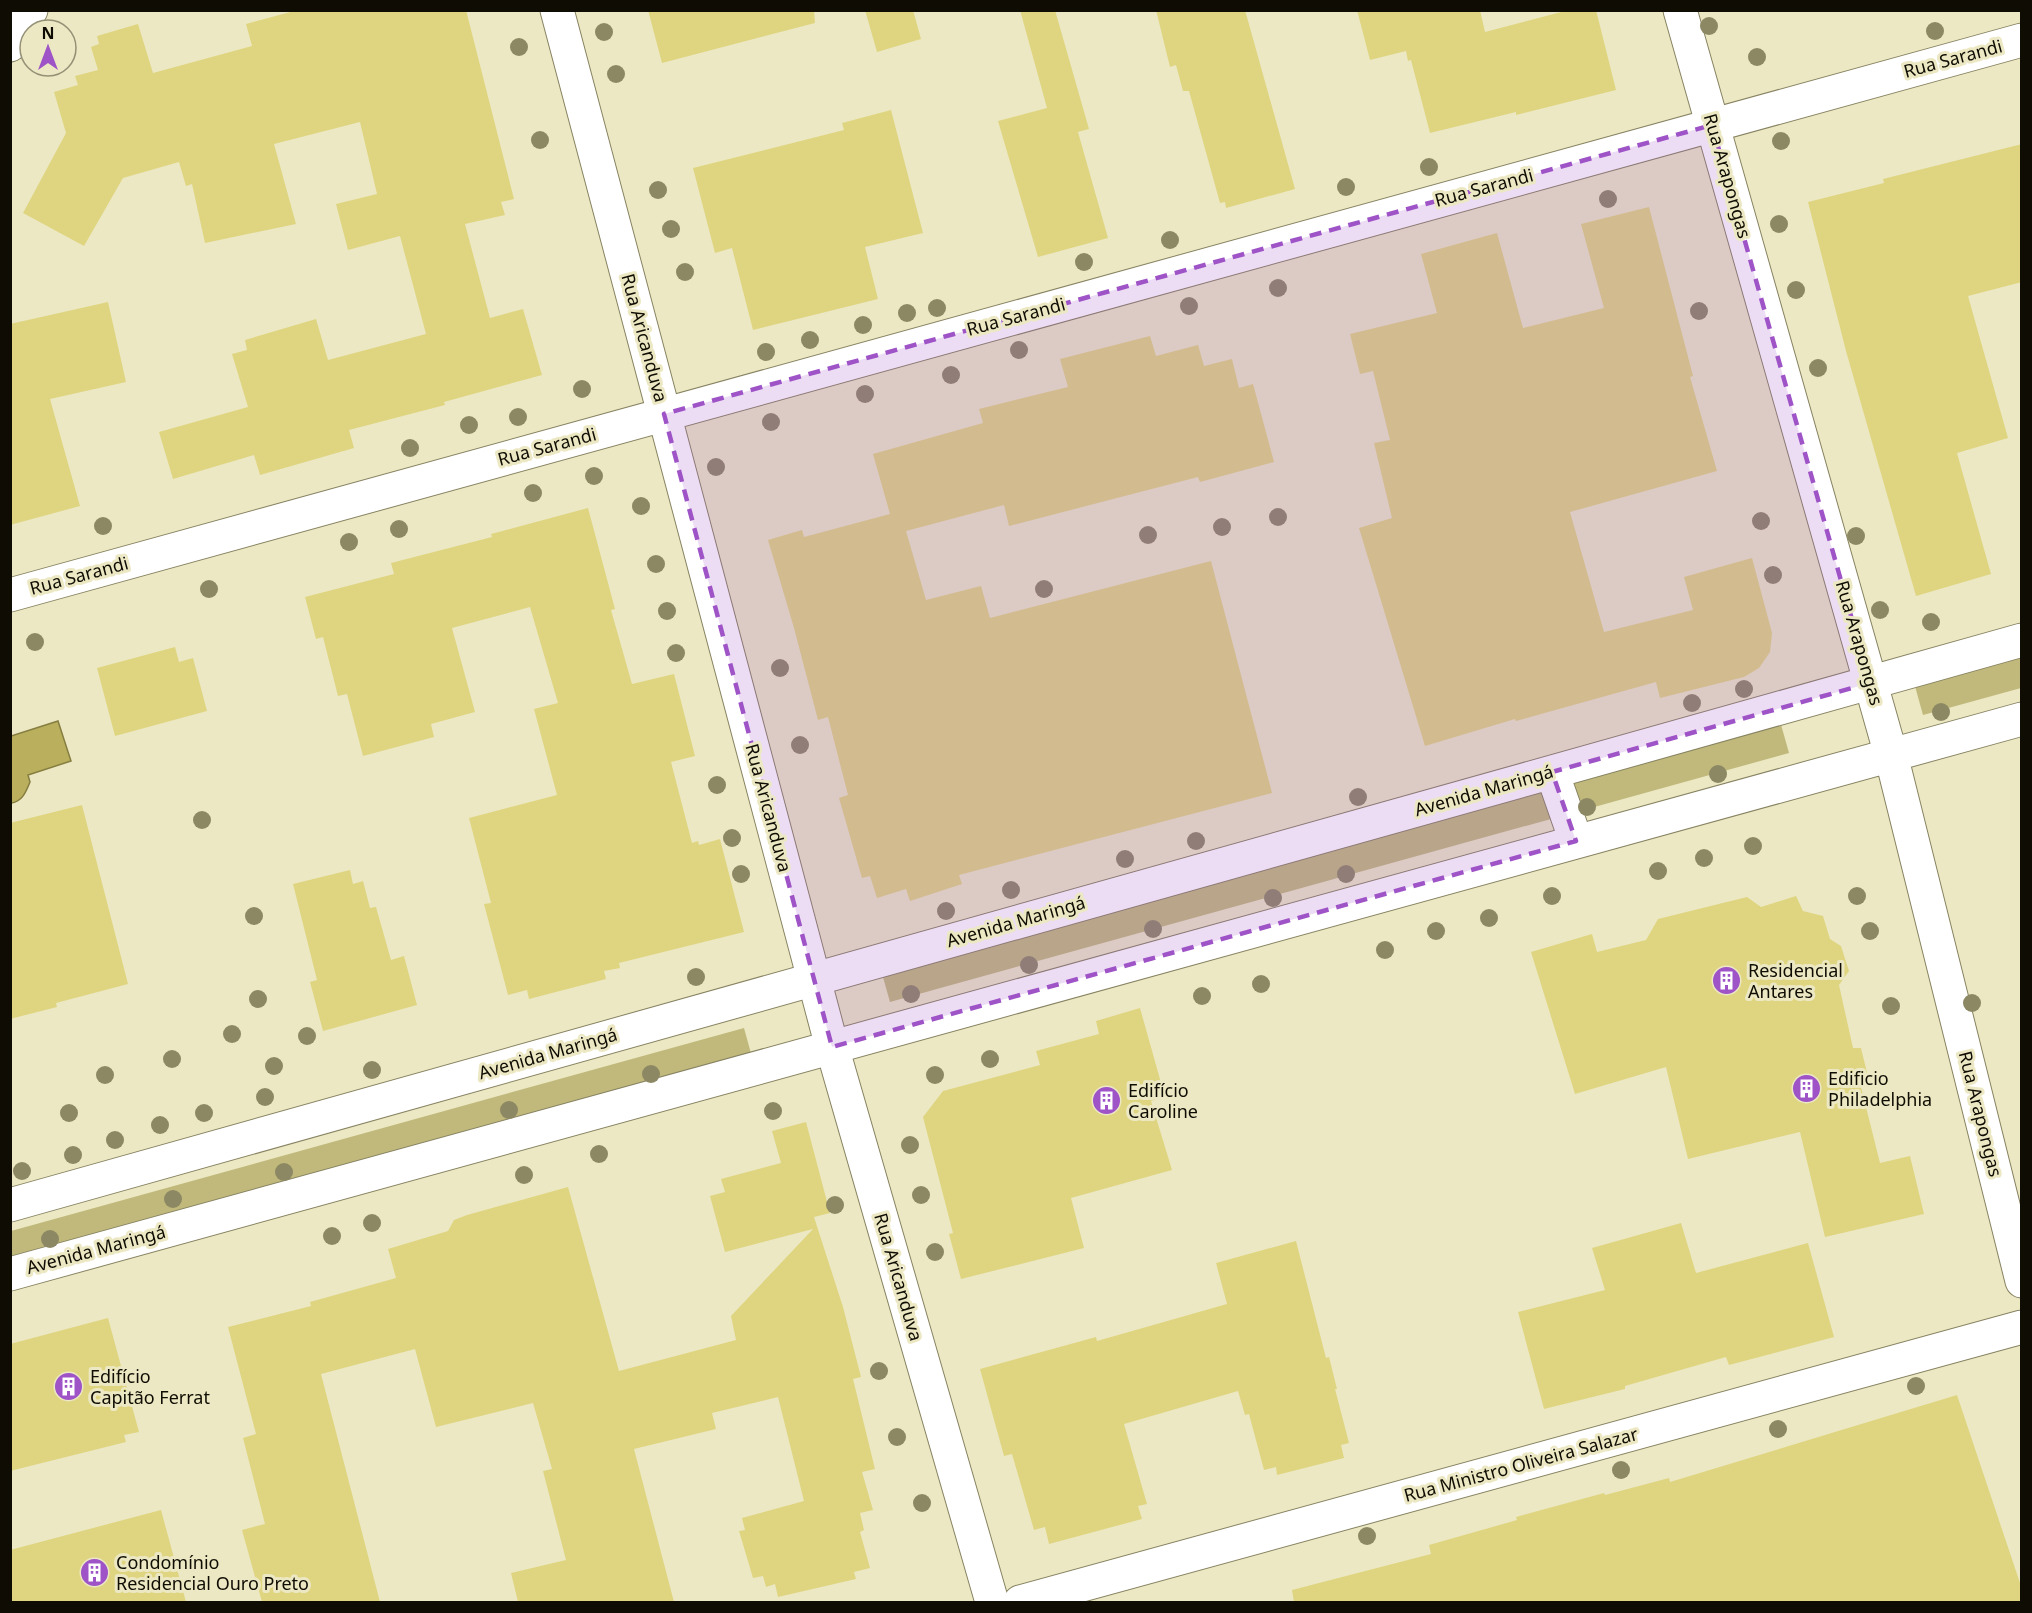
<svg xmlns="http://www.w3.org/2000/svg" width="2032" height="1613" font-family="'Noto Sans',sans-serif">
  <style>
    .green { fill: #c0b97b }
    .water { fill: #b9af5c; stroke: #867e41; stroke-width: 1.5 }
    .building { fill: #dfd581 }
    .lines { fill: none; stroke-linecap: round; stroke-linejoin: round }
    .street-casing { stroke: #878362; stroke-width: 35 }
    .secondary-casing { stroke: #878362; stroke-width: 35 }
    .street { stroke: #fff; stroke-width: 33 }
    .secondary { stroke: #fff; stroke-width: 33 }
    .tree { fill: #8d8864 }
    .marked { fill: #9e53c6; fill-opacity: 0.2; stroke: #9e53c6; stroke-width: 4.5; stroke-dasharray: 12 8; stroke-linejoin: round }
    .labels { text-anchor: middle; stroke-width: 6; stroke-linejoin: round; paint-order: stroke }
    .street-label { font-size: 18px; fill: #0f0d03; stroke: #ece8c3 }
    .poi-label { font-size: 18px; fill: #0f0d03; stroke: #ece8c3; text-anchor: start }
  </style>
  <rect width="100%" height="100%" fill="#ece8c3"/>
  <path class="green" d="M2021,649V688L1923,715L1913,679Z
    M1780,721L1789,753L890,1002L881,970Z
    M744,1028L752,1057L11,1262V1231Z"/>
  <path class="water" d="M58,721L71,761L28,775L30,782C26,792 22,802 11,803V736Z"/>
  <path class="building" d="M298,10H466L514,199L501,202L505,215L465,224L490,318L523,309L542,375L444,402L445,405L349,430L354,448L260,475L254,455L173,479L159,432L248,407L232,354L247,350L245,340L316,319L328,360L426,334L400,236L348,250L336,204L377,194L360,122L274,144L296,224L205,243L192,184L186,186L179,162L123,178L84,246L23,213L66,133L54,92L78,85L75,76L98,70L91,47L99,44L97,36L138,24L153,73L252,46L246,24Z
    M648,10H814L815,23L662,63Z
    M865,10H913L921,39L877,52Z
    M1020,10H1055L1089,129L1078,132L1108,238L1038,257L998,121L1047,108Z
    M1156,10H1245L1295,189L1226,208L1225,202L1220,203L1189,91H1183L1176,65L1170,67Z
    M1357,10H1480L1485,32L1569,10H1596L1616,90L1516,115V112L1430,133L1411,60L1408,61L1406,51L1370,60Z
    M891,110L923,233L865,247L878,299L753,330L732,248L715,253L693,168L844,130L842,123Z
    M2022,144V282L1968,296L2008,438L1957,453L1991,574L1916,596L1846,351L1808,202L1884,183L1883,179Z
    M1649,207L1693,376L1690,377L1717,471L1570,512L1604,632L1693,610L1684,577L1752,558L1772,633L1770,652L1759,668L1744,677L1660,698L1656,682L1516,721L1515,719L1425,746L1359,528L1392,518L1374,443L1390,440L1373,371L1360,374L1350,334L1437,313L1421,254L1497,233L1523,328L1604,308L1581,224Z
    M108,302L126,382L50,399L80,506L10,525V324Z
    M1150,336L1156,356L1198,345L1204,366L1232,359L1239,388L1253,384L1274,462L1200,482L1198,477L1009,526L1004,505L906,531L926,600L981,586L990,618L1211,561L1272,793L959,875L962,884L910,901L906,889L877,898L870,876L862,878L839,798L848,795L828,717L818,720L794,628L768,540L802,530L804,537L890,514L873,454L983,423L979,409L1068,387L1060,359Z
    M588,508L615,609L611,610L632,684L674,674L695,756L671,762L692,843L698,841L699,845L720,839L744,932L619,963L620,968L604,971L606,979L529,999L527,990L508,995L484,904L491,903L469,818L557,795L534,709L558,703L530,607L452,628L475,712L431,724L434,737L363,756L347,694L338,696L323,637L316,639L305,597L394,574L391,563L492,537L491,534Z
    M175,647L179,662L193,658L207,711L115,736L97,668Z
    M82,805L128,984L56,1003L57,1007L10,1019V823Z
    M350,870L353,884L363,881L370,908L376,907L391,960L404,956L417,1005L323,1031L310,982L317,980L293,884Z
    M1796,896L1803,911L1823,916L1830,939L1841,946L1849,971L1839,985L1853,1048H1861L1870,1085L1861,1087L1880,1163L1910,1156L1924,1214L1825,1237L1800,1132L1688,1159L1666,1067L1575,1094L1531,952L1592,934L1597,952L1646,940L1658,919L1747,897L1761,907Z
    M1140,1008L1165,1097L1151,1101L1172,1170L1071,1198L1084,1248L961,1279L949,1234L953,1233L923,1117L943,1091L1040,1065L1036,1051L1099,1034L1096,1021Z
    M806,1122L830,1213L814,1217L843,1307L861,1377L853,1379L875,1469L862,1472L873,1510L860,1513L864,1530L860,1532L870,1568L854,1572L856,1579L778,1597L775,1584L766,1587L763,1576L753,1578L739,1531L745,1530L742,1518L804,1501L778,1397L712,1413L716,1429L634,1449L674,1602H518L511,1573L566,1560L543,1471L552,1469L533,1403L436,1427L415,1349L321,1374L380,1602H262L242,1530L265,1524L243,1438L256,1434L228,1327L311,1306L310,1302L396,1278L388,1249L448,1231L454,1220L467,1215L568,1187L619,1371L736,1340L731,1316L813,1229L725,1252L710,1196L725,1192L721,1179L781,1163L772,1131Z
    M1681,1223L1696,1273L1808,1243L1834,1337L1729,1365L1726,1357L1625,1386V1389L1544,1409L1518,1312L1605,1290L1592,1248Z
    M1296,1241L1326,1358L1329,1357L1337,1389H1335L1349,1443L1341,1445L1344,1458L1277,1475L1276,1467L1264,1470L1249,1414L1245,1415L1238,1391L1124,1424L1147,1504L1138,1506L1142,1519L1049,1544L1045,1527L1034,1530L1012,1454L1004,1456L980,1369L1096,1337L1097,1341L1227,1304L1216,1263Z
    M108,1318L139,1432L124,1435L126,1442L10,1471V1344Z
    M1957,1395L2022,1589V1602H1294L1292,1590L1431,1554L1429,1545L1517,1520L1516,1517L1604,1493L1605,1495L1669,1478L1670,1482Z
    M161,1510L186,1602H10V1550Z"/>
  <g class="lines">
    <defs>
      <path id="street" d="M557,10L832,1047L992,1602
        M10,595L2022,40"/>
      <path id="secondary" d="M1680,10L1891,755L2022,1281
        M10,45L31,10
        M1552,772L1576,841
        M10,1205L2022,640
        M10,1274L2022,719
        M1020,1602L2022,1327"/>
    </defs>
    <use href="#street" class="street-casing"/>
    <use href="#secondary" class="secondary-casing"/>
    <use href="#street" class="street"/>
    <use href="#secondary" class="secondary"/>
  </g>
  <g class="tree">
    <circle cx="1709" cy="26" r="9"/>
    <circle cx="1935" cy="31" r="9"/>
    <circle cx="604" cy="32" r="9"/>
    <circle cx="519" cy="47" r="9"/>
    <circle cx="1757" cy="57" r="9"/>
    <circle cx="616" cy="74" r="9"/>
    <circle cx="540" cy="140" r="9"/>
    <circle cx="1781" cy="141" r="9"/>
    <circle cx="1429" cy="167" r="9"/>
    <circle cx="1346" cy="187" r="9"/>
    <circle cx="658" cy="190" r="9"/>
    <circle cx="1608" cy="199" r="9"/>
    <circle cx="1779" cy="224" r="9"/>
    <circle cx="671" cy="229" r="9"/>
    <circle cx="1170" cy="240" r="9"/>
    <circle cx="1084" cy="262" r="9"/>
    <circle cx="685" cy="272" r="9"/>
    <circle cx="1278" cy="288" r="9"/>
    <circle cx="1796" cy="290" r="9"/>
    <circle cx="1189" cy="306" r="9"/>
    <circle cx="937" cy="308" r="9"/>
    <circle cx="1699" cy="311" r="9"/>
    <circle cx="907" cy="313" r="9"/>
    <circle cx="863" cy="325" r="9"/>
    <circle cx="810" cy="340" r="9"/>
    <circle cx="1019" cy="350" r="9"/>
    <circle cx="766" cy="352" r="9"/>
    <circle cx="1818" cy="368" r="9"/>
    <circle cx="951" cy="375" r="9"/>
    <circle cx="582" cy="389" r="9"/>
    <circle cx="865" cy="394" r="9"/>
    <circle cx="518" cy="417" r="9"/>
    <circle cx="771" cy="422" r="9"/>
    <circle cx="469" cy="425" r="9"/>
    <circle cx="410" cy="448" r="9"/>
    <circle cx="716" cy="467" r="9"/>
    <circle cx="594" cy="476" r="9"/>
    <circle cx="533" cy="493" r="9"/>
    <circle cx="641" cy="506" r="9"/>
    <circle cx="1278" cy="517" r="9"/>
    <circle cx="1761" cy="521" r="9"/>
    <circle cx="103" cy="526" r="9"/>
    <circle cx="1222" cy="527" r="9"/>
    <circle cx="399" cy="529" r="9"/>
    <circle cx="1148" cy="535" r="9"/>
    <circle cx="1856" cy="536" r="9"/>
    <circle cx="349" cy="542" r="9"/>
    <circle cx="656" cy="564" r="9"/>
    <circle cx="1773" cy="575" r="9"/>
    <circle cx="209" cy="589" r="9"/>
    <circle cx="1044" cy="589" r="9"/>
    <circle cx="1880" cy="610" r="9"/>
    <circle cx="667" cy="611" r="9"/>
    <circle cx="1931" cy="622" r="9"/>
    <circle cx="35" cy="642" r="9"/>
    <circle cx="676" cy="653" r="9"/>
    <circle cx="780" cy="668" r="9"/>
    <circle cx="1744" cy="689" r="9"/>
    <circle cx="1692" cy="703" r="9"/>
    <circle cx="1941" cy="712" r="9"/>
    <circle cx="800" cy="745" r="9"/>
    <circle cx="1718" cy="774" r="9"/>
    <circle cx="717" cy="785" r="9"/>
    <circle cx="1358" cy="797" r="9"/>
    <circle cx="1587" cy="807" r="9"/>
    <circle cx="202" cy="820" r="9"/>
    <circle cx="732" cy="838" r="9"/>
    <circle cx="1196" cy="841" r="9"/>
    <circle cx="1753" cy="846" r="9"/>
    <circle cx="1704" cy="858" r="9"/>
    <circle cx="1125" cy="859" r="9"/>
    <circle cx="1658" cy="871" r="9"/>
    <circle cx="741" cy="874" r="9"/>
    <circle cx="1346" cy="874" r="9"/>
    <circle cx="1011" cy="890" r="9"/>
    <circle cx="1552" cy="896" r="9"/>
    <circle cx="1857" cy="896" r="9"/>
    <circle cx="1273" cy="898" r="9"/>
    <circle cx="946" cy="911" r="9"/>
    <circle cx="254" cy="916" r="9"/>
    <circle cx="1489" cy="918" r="9"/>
    <circle cx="1153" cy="929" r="9"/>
    <circle cx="1436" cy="931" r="9"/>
    <circle cx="1870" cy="931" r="9"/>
    <circle cx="1385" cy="950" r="9"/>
    <circle cx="1029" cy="965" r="9"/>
    <circle cx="696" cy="977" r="9"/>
    <circle cx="1261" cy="984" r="9"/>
    <circle cx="911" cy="994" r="9"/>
    <circle cx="1202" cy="996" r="9"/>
    <circle cx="258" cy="999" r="9"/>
    <circle cx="1972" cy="1003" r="9"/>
    <circle cx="1891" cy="1006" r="9"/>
    <circle cx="232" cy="1034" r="9"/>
    <circle cx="307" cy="1036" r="9"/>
    <circle cx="172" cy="1059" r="9"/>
    <circle cx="990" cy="1059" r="9"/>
    <circle cx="274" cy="1066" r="9"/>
    <circle cx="372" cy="1070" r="9"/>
    <circle cx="651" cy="1074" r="9"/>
    <circle cx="105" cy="1075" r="9"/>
    <circle cx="935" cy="1075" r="9"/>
    <circle cx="265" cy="1097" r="9"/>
    <circle cx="509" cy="1110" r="9"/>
    <circle cx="773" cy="1111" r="9"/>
    <circle cx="69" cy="1113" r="9"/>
    <circle cx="204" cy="1113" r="9"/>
    <circle cx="160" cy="1125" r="9"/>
    <circle cx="115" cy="1140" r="9"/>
    <circle cx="910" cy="1145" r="9"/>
    <circle cx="599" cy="1154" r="9"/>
    <circle cx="73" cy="1155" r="9"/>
    <circle cx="22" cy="1171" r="9"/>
    <circle cx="284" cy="1172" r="9"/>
    <circle cx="524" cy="1175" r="9"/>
    <circle cx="921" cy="1195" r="9"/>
    <circle cx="173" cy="1199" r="9"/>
    <circle cx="835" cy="1205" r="9"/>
    <circle cx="372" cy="1223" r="9"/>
    <circle cx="332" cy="1236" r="9"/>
    <circle cx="50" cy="1239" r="9"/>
    <circle cx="935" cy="1252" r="9"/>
    <circle cx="879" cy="1371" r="9"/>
    <circle cx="1916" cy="1386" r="9"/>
    <circle cx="1778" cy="1429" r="9"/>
    <circle cx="897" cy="1437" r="9"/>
    <circle cx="1621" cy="1470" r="9"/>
    <circle cx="922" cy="1503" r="9"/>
    <circle cx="1367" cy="1536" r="9"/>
  </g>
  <path class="marked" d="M1712,125L1870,683L1552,772L1576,841L832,1047L664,414Z"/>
  <defs>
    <symbol id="building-disc" viewBox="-11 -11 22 22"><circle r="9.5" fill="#9e53c6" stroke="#ece8c3"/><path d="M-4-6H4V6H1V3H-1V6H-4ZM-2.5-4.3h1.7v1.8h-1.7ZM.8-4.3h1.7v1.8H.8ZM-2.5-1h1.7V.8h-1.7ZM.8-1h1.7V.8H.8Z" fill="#fff"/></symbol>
  </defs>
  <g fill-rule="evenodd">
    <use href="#building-disc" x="1710" y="964" width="33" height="33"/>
    <use href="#building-disc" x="1790" y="1072" width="33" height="33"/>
    <use href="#building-disc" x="1090" y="1084" width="33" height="33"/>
    <use href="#building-disc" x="52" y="1370" width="33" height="33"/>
    <use href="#building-disc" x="78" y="1556" width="33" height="33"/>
  </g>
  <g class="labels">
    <g class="street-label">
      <text transform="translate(1953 59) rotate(-15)" y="6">Rua Sarandi</text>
      <text transform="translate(1727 176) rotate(74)" y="6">Rua Arapongas</text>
      <text transform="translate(1484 188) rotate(-15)" y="6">Rua Sarandi</text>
      <text transform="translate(1016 317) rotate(-15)" y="6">Rua Sarandi</text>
      <text transform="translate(644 338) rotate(75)" y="6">Rua Aricanduva</text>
      <text transform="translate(547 447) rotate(-15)" y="6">Rua Sarandi</text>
      <text transform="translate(79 576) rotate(-15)" y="6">Rua Sarandi</text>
      <text transform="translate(1859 643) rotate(74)" y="6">Rua Arapongas</text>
      <text transform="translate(1484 791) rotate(-16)" y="6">Avenida Maringá</text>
      <text transform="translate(768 808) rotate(75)" y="6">Rua Aricanduva</text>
      <text transform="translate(1016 922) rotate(-16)" y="6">Avenida Maringá</text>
      <text transform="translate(548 1054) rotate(-16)" y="6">Avenida Maringá</text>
      <text transform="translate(1980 1114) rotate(76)" y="6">Rua Arapongas</text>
      <text transform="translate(96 1250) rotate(-15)" y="6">Avenida Maringá</text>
      <text transform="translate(898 1277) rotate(74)" y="6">Rua Aricanduva</text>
      <text transform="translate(1521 1465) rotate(-15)" y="6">Rua Ministro Oliveira Salazar</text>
    </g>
    <g class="poi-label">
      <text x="1748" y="977">Residencial<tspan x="1748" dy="21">Antares</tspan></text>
      <text x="1828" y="1085">Edificio<tspan x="1828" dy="21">Philadelphia</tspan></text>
      <text x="1128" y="1097">Edifício<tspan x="1128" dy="21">Caroline</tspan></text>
      <text x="90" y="1383">Edifício<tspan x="90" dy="21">Capitão Ferrat</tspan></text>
      <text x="116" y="1569">Condomínio<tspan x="116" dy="21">Residencial Ouro Preto</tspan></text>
    </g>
  </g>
  <rect width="2032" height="1613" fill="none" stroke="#0f0d03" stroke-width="24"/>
  <g transform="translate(48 48)"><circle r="28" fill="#ece8c3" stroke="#949076" stroke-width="1.5"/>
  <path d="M0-4.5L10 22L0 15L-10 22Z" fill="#9e53c6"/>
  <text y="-9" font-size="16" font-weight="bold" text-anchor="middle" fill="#0f0d03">N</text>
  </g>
</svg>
